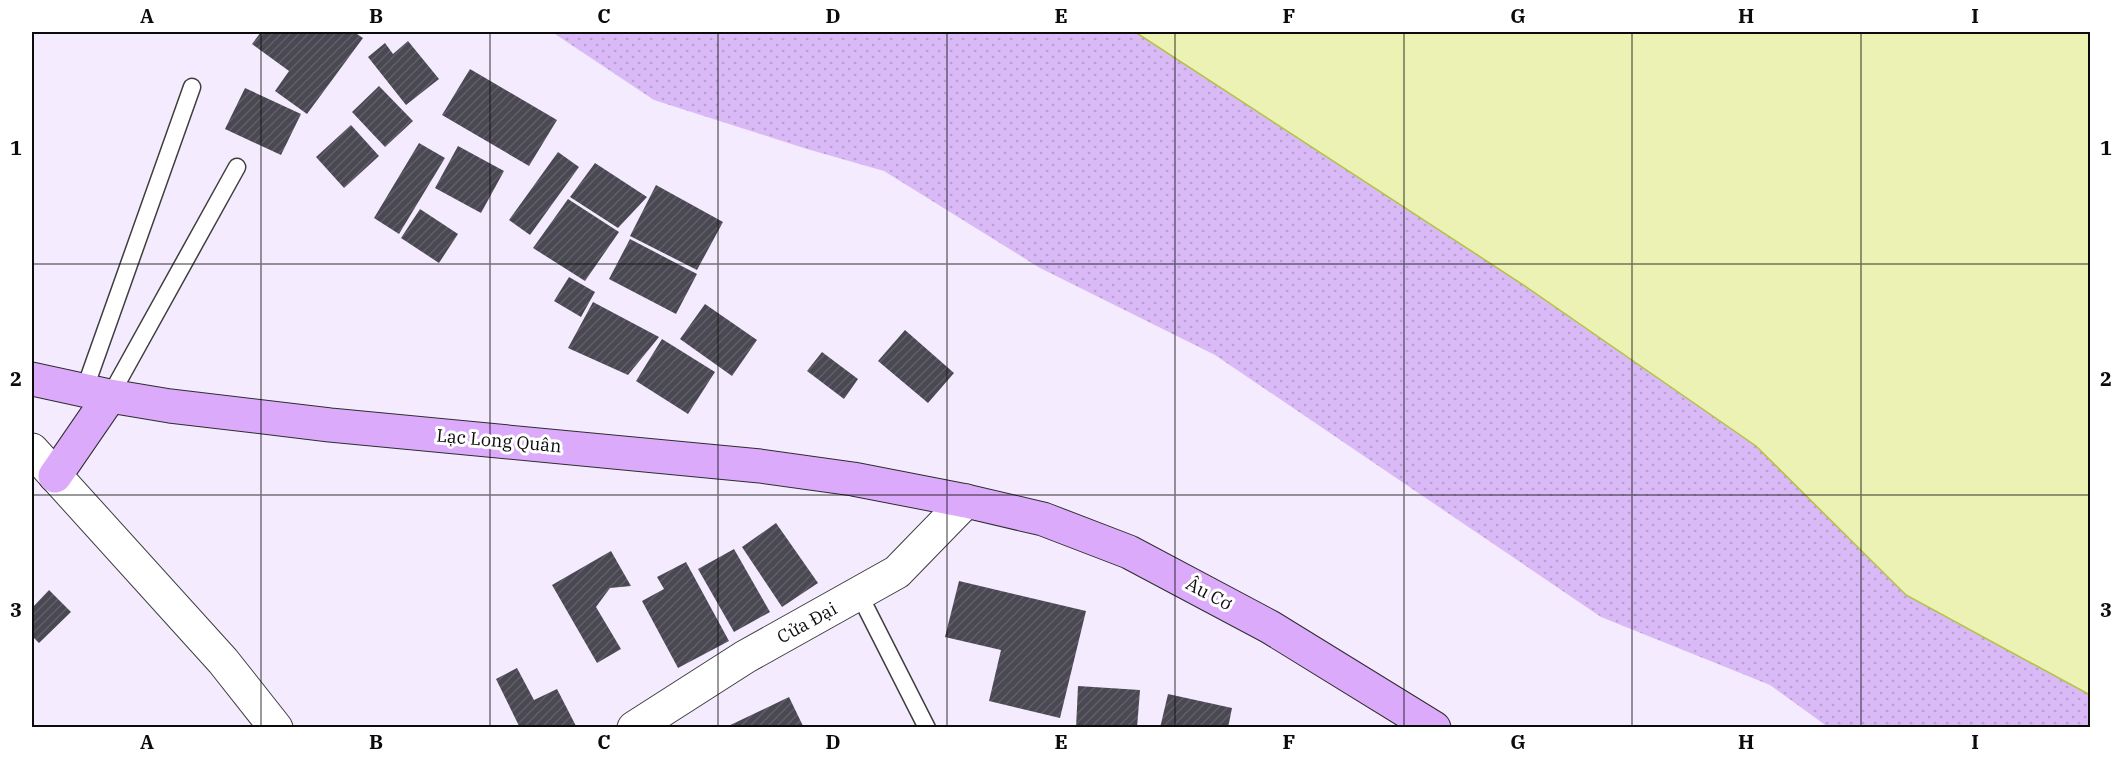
<svg xmlns="http://www.w3.org/2000/svg" width="2122" height="759" font-family="'IBM Plex Serif',serif">
  <style>
    .sand { fill: url(#sand-dots) }
    .water { fill: #ebf2b3; stroke: #b2c43f; stroke-width: 1.5 }
    .building { fill: url(#building-hatch) }
    .lines { fill: none; stroke-linecap: round; stroke-linejoin: round }
    .service-casing { stroke: #3e3e3e; stroke-width: 19 }
    .minor-casing { stroke: #3e3e3e; stroke-width: 35 }
    .tertiary-casing { stroke: #3e3e3e; stroke-width: 35 }
    .secondary-casing { stroke: #2d2d2d; stroke-width: 35 }
    .service { stroke: #fff; stroke-width: 16 }
    .minor { stroke: #fff; stroke-width: 33 }
    .tertiary { stroke: #fff; stroke-width: 33 }
    .secondary { stroke: #dcaafa; stroke-width: 33 }
    .grid { fill: none; stroke: #0b0b0b; stroke-width: 1.5; stroke-opacity: 0.55 }
    .labels { text-anchor: middle; stroke-width: 6; stroke-linejoin: round; paint-order: stroke }
    .street-label { font-size: 18px; fill: #0b0b0b; stroke: #fff }
    .neatline { fill: none; stroke: #0b0b0b; stroke-width: 2 }
    .grid-label { font-size: 20px; text-anchor: middle; font-weight: bold; fill: #0b0b0b }
  </style>
  <defs>
    <pattern id="sand-dots" width="8" height="8" patternUnits="userSpaceOnUse" patternTransform="scale(1.5)"><rect width="8" height="8" fill="#d9baf7"/><path d="M2 2h.1M6 6h.1" fill="none" stroke="#b99fd2" stroke-width="1.8" stroke-linecap="round"/></pattern>
    <pattern id="building-hatch" width="6" height="6" patternUnits="userSpaceOnUse" patternTransform="scale(1.5)"><rect width="6" height="6" fill="#4a4953"/><path d="M-1 1l2-2M0 6l6-6M5 7l2-2" fill="none" stroke="#605f67"/></pattern>
  </defs>
  <rect width="100%" height="100%" fill="#f5ebfe"/>
  <path class="sand" d="M552,32H1135L1522,284L1756,446L1906,595L2090,695V727H1828L1770,685L1601,617L1215,355L1040,268L884,171L807,149L654,100Z"/>
  <path class="water" d="M1135,32H2090V695L1906,595L1756,446L1522,284Z"/>
  <path class="building" d="M261,32H354L363,38L307,114L275,91L289,71L252,44Z
    M408,41L439,79L406,105L368,57L385,43L393,54Z
    M470,69L557,120L529,166L442,115Z
    M379,86L413,121L385,147L352,112Z
    M245,88L301,114L281,155L225,129Z
    M351,125L379,156L344,188L316,157Z
    M419,143L445,158L399,234L374,218Z
    M458,146L504,171L481,213L435,188Z
    M558,152L579,167L530,235L509,220Z
    M595,163L647,197L618,228L570,197Z
    M656,185L723,222L697,270L630,236Z
    M568,199L619,232L585,281L533,248Z
    M420,209L458,234L439,263L401,238Z
    M630,239L697,274L676,314L609,279Z
    M569,277L595,292L581,317L554,301Z
    M593,302L659,337L628,375L568,348Z
    M705,304L757,340L732,376L680,339Z
    M905,330L954,373L928,403L878,361Z
    M662,339L715,372L688,414L636,381Z
    M822,352L858,379L844,399L807,371Z
    M776,523L818,583L782,607L742,547Z
    M734,549L770,612L734,632L698,569Z
    M611,551L631,586L610,588L596,607L621,649L597,663L552,585Z
    M686,562L729,641L678,668L642,601L664,589L657,577Z
    M959,581L1086,611L1060,718L989,701L1001,650L945,637Z
    M49,590L71,612L39,643L32,636V608Z
    M517,668L534,700L557,689L576,726L520,728L496,679Z
    M1078,686L1140,690L1137,728H1076Z
    M1168,694L1232,708L1228,728H1160Z
    M789,697L804,728H724Z"/>
  <g class="lines">
    <defs>
      <path id="service" d="M84,391L192,87
        M110,396L237,167
        M859,594L927,728"/>
      <path id="minor" d="M32,450L223,661L276,728"/>
      <path id="tertiary" d="M634,728L745,657L897,572L966,501"/>
      <path id="secondary" d="M32,379L110,396L170,406L330,425L760,466L853,479L966,501L1043,519L1129,552L1270,627L1434,728
        M55,476L110,396"/>
    </defs>
    <use href="#service" class="service-casing"/>
    <use href="#minor" class="minor-casing"/>
    <use href="#tertiary" class="tertiary-casing"/>
    <use href="#secondary" class="secondary-casing"/>
    <use href="#service" class="service"/>
    <use href="#minor" class="minor"/>
    <use href="#tertiary" class="tertiary"/>
    <use href="#secondary" class="secondary"/>
  </g>
  <path class="grid" d="M261,32V728M490,32V728M718,32V728M947,32V728M1175,32V728M1404,32V728M1632,32V728M1861,32V728M32,264H2090M32,495H2090"/>
  <g class="labels">
    <g class="street-label">
      <text transform="translate(499 441) rotate(5)" y="6">Lạc Long Quân</text>
      <text transform="translate(1209 594) rotate(28)" y="6">Âu Cơ</text>
      <text transform="translate(807 623) rotate(-29)" y="6">Cửa Đại</text>
    </g>
  </g>
  <rect width="2122" height="759" fill="none" stroke="#ffffff" stroke-width="66"/>
  <rect x="33" y="33" width="2056" height="693" class="neatline"/>
  <g class="grid-label">
    <text x="147" y="23">A</text>
    <text x="376" y="23">B</text>
    <text x="604" y="23">C</text>
    <text x="833" y="23">D</text>
    <text x="1061" y="23">E</text>
    <text x="1289" y="23">F</text>
    <text x="1518" y="23">G</text>
    <text x="1746" y="23">H</text>
    <text x="1975" y="23">I</text>
    <text x="16" y="155">1</text>
    <text x="2106" y="155">1</text>
    <text x="16" y="386">2</text>
    <text x="2106" y="386">2</text>
    <text x="16" y="617">3</text>
    <text x="2106" y="617">3</text>
    <text x="147" y="749">A</text>
    <text x="376" y="749">B</text>
    <text x="604" y="749">C</text>
    <text x="833" y="749">D</text>
    <text x="1061" y="749">E</text>
    <text x="1289" y="749">F</text>
    <text x="1518" y="749">G</text>
    <text x="1746" y="749">H</text>
    <text x="1975" y="749">I</text>
  </g>
</svg>
